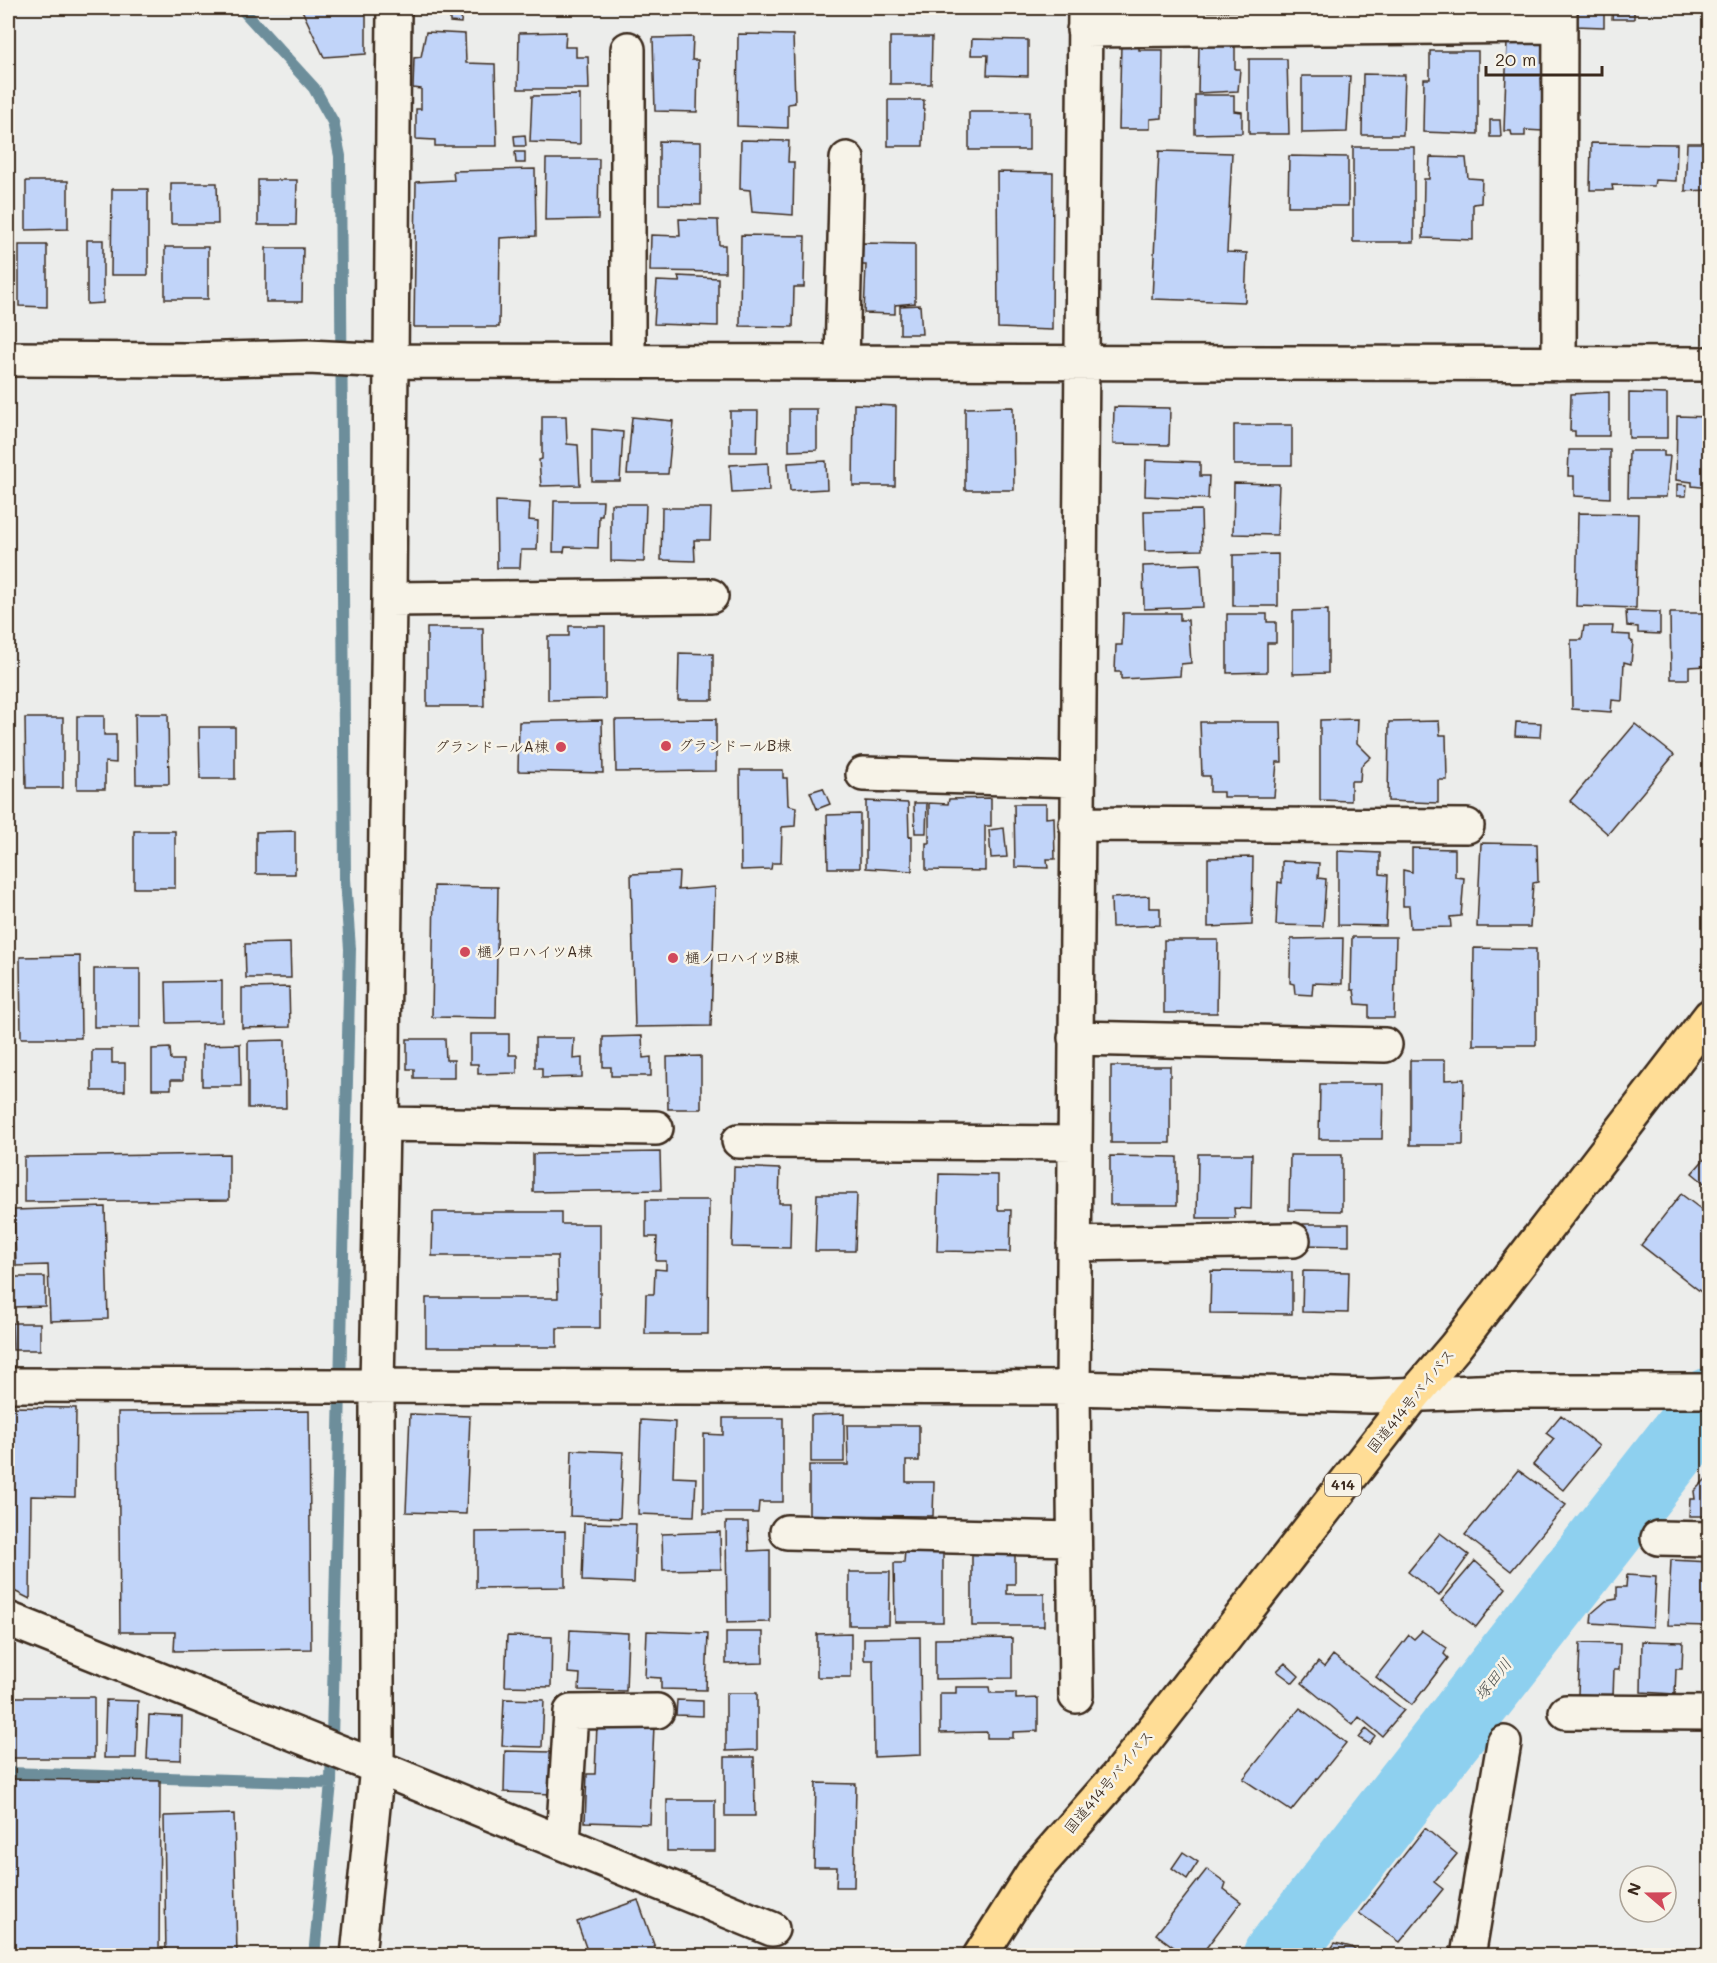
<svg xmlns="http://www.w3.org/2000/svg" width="1717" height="1963" font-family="Mali,'Klee One',sans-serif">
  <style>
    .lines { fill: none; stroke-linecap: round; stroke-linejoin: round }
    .stream { stroke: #6d8e9b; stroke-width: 12 }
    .river { stroke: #8ed0ef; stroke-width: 69 }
    .building { fill: #c1d4f9; stroke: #3b2a1e; stroke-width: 1.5 }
    .minor-casing { stroke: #3b2a1e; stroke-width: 38 }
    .highway-casing { stroke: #3b2a1e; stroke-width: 38 }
    .minor { stroke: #f7f3e8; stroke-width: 33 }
    .highway { stroke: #ffdd96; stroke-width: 33 }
    .poi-dot { fill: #d1495b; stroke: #f7f3e8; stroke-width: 2 }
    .labels { text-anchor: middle; stroke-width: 5; stroke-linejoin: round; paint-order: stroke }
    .shield { fill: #f7f3e8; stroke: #73665b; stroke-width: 1.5 }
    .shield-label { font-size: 14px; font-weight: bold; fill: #3b2a1e }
    .poi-label { font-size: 15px; fill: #3b2a1e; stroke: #f7f3e8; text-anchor: start }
    .street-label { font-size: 15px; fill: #3b2a1e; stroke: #f7f3e8 }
    .water-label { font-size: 16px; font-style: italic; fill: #505452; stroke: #f7f3e8 }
  </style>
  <rect width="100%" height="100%" fill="#ecedeb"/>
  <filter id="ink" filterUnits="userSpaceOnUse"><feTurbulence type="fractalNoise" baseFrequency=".0167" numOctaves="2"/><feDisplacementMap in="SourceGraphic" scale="12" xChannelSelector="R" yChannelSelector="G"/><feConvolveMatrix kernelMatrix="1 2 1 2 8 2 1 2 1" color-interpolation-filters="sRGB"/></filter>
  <g filter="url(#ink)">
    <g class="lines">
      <path class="stream" d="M241,8L314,88L333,122L340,156L345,879L350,949L331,1783L314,1956
        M8,1773L331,1783"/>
      <path class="river" d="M1277,1956L1710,1402"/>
    </g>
    <path class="building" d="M301,8H366V54L324,57Z
      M476,8H577V10Z
      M1126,8H1168V16L1126,17Z
      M1211,8H1223V15L1211,16Z
      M1460,8H1485V12L1461,10Z
      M1575,8H1604V27L1575,26Z
      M1613,8H1634V19H1612Z
      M450,10H462L461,23L450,22Z
      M426,32L465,34L466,63L495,64L497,146H435V140L416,139V109H421V89L413,88L414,58L421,57Z
      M566,32L565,47H576V57H588L589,89H518L519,33Z
      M738,34L793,35L795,103L788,104V128L737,126Z
      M693,37L692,60H698L697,112L655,111L653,38Z
      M890,37H932L931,84H890Z
      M972,39L1028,40V76L987,75L988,55H971Z
      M1507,41H1542L1548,47V78H1541L1542,100H1548V127H1543V131L1525,130V136H1512L1511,131H1504Z
      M1121,43H1139V50H1163L1162,118L1150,119V129H1119Z
      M1199,45L1235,47V69H1240L1238,91L1198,93Z
      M1430,51H1478V134L1423,132L1424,79H1430Z
      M1249,59H1287L1289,134H1249Z
      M1363,74L1405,75L1403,135H1362Z
      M1302,76H1350L1347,132L1302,133Z
      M580,95V144L530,142L532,96Z
      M1195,95H1234V111L1242,112V133L1195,134Z
      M888,100H924L923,146H888Z
      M969,112H1029V150H969Z
      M1490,120H1500L1501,137H1490Z
      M525,135L526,146H515L514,136Z
      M741,140L789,141L788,162H794L793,215L752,212L750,190L740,189Z
      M659,141L701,142V205L659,204Z
      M1591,143L1677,144L1676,181L1655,180L1654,186L1612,185L1613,190H1590Z
      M1687,143H1710V190L1685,191Z
      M1353,147H1414V242H1353Z
      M1159,151L1232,153L1227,252L1247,253L1245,302L1152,299Z
      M515,152H525V163H516Z
      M1289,156L1348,157V206H1288Z
      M1430,157L1466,158L1468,178L1482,179L1481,203L1473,204V240L1423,238L1424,179H1429Z
      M546,159H599L598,219L545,220Z
      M535,169L536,236L500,238L499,327H414L416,182L454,180L453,171Z
      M997,172L1053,173L1052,330L998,328Z
      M258,180H297L296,225H258Z
      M26,181H68V229L26,230Z
      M171,183H217L218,224H171Z
      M112,189H148V275H111Z
      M679,219L718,220L719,245H725V272L650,271L651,235L680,236Z
      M741,235L805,236L804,287H794L793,327L740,326Z
      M87,240H103V303L87,304Z
      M863,243L915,244V303L895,305V314L864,313L866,265H862Z
      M19,245H47V307L19,306Z
      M165,247H208V299H165Z
      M266,248H303L302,302H266Z
      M678,276L718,278V326L654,324L657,281L680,282Z
      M920,305L922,334H900V306Z
      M1609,392V436H1575V431H1570L1571,394Z
      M1629,393L1667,394V438H1629Z
      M854,404L896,406L895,486H853Z
      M1013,407L1014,490H965V408Z
      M1114,407L1170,408L1169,445L1113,444Z
      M789,409H817V450L789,451Z
      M730,411H758L757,452H730Z
      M542,416H566L567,444L578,445L580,485L541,486L539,460L542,459Z
      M1677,416L1710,417V488L1692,486V482L1676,480Z
      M632,417L673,421L668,474H627Z
      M1234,425H1292V465H1234Z
      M592,429L623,432L620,481H592Z
      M1569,450H1610V498L1574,496V476H1568Z
      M1629,451H1664V456H1670L1666,497H1628Z
      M1146,460L1200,462V476H1209L1208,499L1145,496Z
      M826,461L827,489L790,491L788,463Z
      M768,463L769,491L732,493L730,465Z
      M1234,483L1279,484L1277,535L1233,534Z
      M1677,484L1687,485L1686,496H1677Z
      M496,501L530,503L529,520L538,521L537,550H521L520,568H497Z
      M554,501H603L602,516H599L598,548L565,547L564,552H553Z
      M611,504H646L644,562L611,561Z
      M662,508H711L710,540H694L695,561L661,560Z
      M1201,510L1202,550L1145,551L1144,511Z
      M1578,513L1638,514L1636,608L1576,606Z
      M1278,554V606H1233V555Z
      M1201,564L1203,607L1144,609L1143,566Z
      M1328,610V673L1293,674V611Z
      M1626,611L1660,612V634L1638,633V627L1627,626Z
      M1123,613H1180V620H1188L1191,663L1181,664L1180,676L1121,679V672H1115L1116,645H1122Z
      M1670,613H1707V666L1689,667V679H1671Z
      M1227,614H1267V622H1276V643H1267V672L1227,673Z
      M569,626H605V699L548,700V636H569Z
      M1584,626H1613L1612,634L1630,635V640L1633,642L1631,664L1624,662L1622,701L1612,700L1611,712L1572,709L1571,640H1582Z
      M427,628H483L484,706H427Z
      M679,653L713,654V700H678Z
      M135,714H168L169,784H136Z
      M77,716H104V735H116V763L105,762V789H77Z
      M25,718H63V788H26Z
      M716,719V771L616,772L615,720Z
      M1358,719L1357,743L1371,757L1361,766L1360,781H1351V801L1320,800V720Z
      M602,720L603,773L518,771L519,722Z
      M1439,721L1440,735H1446L1447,780H1438V803L1388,801L1389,722Z
      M1200,722H1281L1282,762H1277L1274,797H1223V792H1210V776H1202Z
      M1516,722L1541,723L1540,737L1515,736Z
      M1635,724L1674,755L1608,834L1570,801Z
      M199,727H235V779H200Z
      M740,770H783V778H787L788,805L796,807L795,826L782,827L781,863H772L771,869L741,870Z
      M823,788L830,804L817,809L810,792Z
      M991,798V826H985V871L926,870V843H929V803L948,804L949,799Z
      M866,801L908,803L909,837L912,836V871L866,868Z
      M914,803H927L926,833H915Z
      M1014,804H1046V818L1054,817L1055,859H1047L1048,868L1015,867Z
      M860,814V868H828L827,815Z
      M1004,828L1007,857L991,858L989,830Z
      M134,831H175V888H134Z
      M295,831V874H256V832Z
      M1481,843L1537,844L1538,882L1533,883L1530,927H1477Z
      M1412,848L1455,849V877L1464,878L1461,916L1450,917L1451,927L1410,928L1409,906H1403V870L1412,872Z
      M1338,851L1380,853V874L1388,875L1386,926L1338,925Z
      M1253,857L1252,925L1208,927V858Z
      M1282,861L1319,863L1318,878L1326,879L1323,926L1276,925L1278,882L1282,883Z
      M679,872L678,890L715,887L711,1026L635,1027L631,874Z
      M434,886L498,887L496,1018L432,1017Z
      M1149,896V908H1160V925L1112,927L1111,898Z
      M1352,937H1396L1394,1018H1369V1005L1356,1004L1354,990H1351Z
      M1343,938L1342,984L1313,983L1312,995L1295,994L1294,984L1290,983L1291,939Z
      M1164,940H1218L1217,1013H1164Z
      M290,943L291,978H246L245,944Z
      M1474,948L1536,949V1045H1473Z
      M80,956L81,1038H21L20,957Z
      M94,969H140V1027H94Z
      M222,981V1022L167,1023L166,982Z
      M289,987L290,1027L242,1028V988Z
      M470,1034H509V1055H517V1073L478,1074V1064H470Z
      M642,1036L643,1058L651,1057V1076H611V1067H603V1037Z
      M535,1038H574L573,1059L582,1058V1077L542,1078V1068H535Z
      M407,1039H445L446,1060H454V1078H414V1069H407Z
      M285,1040L286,1108H248V1041Z
      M240,1044L241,1086H202V1045Z
      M170,1048L171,1060H183V1080H171V1089H152V1049Z
      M92,1050H112V1063H125V1091H92Z
      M701,1056V1109H668L667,1057Z
      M1410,1060H1445V1080L1464,1079L1463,1145H1410Z
      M1111,1066H1170V1143H1111Z
      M1320,1084H1383L1382,1139H1319Z
      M660,1152L661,1190L533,1192V1154Z
      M229,1154V1200L24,1202V1157Z
      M1198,1154H1252L1251,1209L1234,1208L1235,1218H1197Z
      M1290,1155H1342V1211L1289,1210Z
      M1708,1155L1710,1156V1188L1692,1173Z
      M1110,1156L1177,1157V1205H1110Z
      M734,1167L780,1169L779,1203H791L790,1248L732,1247Z
      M939,1174L998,1175V1210H1011L1010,1252L937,1251Z
      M817,1194H857L855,1251H815Z
      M1681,1194L1710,1216V1299L1641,1245Z
      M646,1200H709L708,1334H645L646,1294H654L655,1269L666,1270V1261H656L657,1237H646Z
      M105,1207L108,1319L50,1321L48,1265L16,1266L14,1210Z
      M433,1212H561V1224H600V1328H557V1347H426V1298H558L557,1256H432Z
      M1303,1224H1349V1246L1303,1245Z
      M1211,1271L1292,1272V1314L1210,1313Z
      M1303,1271L1349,1272L1348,1313L1302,1312Z
      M12,1277H45V1306L12,1307Z
      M12,1323H40V1350H13Z
      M8,1407L76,1408L75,1497L31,1496L30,1599L8,1588Z
      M309,1411L311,1649L174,1651L175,1632H120L118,1412Z
      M410,1414L470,1416L466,1514L406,1512Z
      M844,1414V1462H811V1415Z
      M1561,1415L1599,1446L1563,1490L1533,1465L1554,1439L1546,1433Z
      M723,1418H783V1502H759L758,1513H704V1434L723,1435Z
      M641,1420L675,1422L673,1477L696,1478L694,1516L638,1514Z
      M847,1425H919V1461H906V1482H934L933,1516L809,1515V1465H848Z
      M572,1450L623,1452L620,1518L570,1516Z
      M1518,1470L1566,1505L1511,1571L1465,1535Z
      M1710,1475V1516H1689L1690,1499H1695L1694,1491Z
      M726,1522H748L749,1551L770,1550V1622L727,1623Z
      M584,1523L636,1524L634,1583L582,1581Z
      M565,1531V1587L476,1588V1532Z
      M720,1532L721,1569L663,1570L662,1534Z
      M1440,1533L1469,1555L1439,1596L1408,1572Z
      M905,1550H943V1622H895L894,1563H904Z
      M1015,1550V1584H1007V1594H1044V1626H972V1551Z
      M1671,1560L1710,1562V1626L1668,1625Z
      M1475,1561L1506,1588L1476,1627L1441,1601Z
      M849,1572H890L889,1625H849Z
      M1627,1575L1656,1577L1653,1627L1591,1623L1592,1613L1606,1601L1617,1599V1587H1626Z
      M570,1630L628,1633L626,1691L579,1690L580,1674L568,1673Z
      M647,1631L708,1633L706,1690L661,1689V1678L645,1677Z
      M1422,1631L1447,1648L1444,1654L1448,1658L1412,1705L1376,1677L1409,1635L1414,1639Z
      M726,1632H763V1663L726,1664Z
      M851,1633V1677H817V1634Z
      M507,1636L552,1637L551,1687L505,1686Z
      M920,1637L921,1755L874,1757L873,1660H864V1638Z
      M1012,1638V1678L935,1679V1639Z
      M1642,1641L1683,1642L1682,1669H1676L1675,1694L1641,1692Z
      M1580,1643L1620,1644L1619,1670H1614L1613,1696L1578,1694Z
      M1333,1655L1404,1710L1382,1736L1359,1717L1353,1725L1302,1683L1318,1662L1324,1667Z
      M1285,1663L1299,1676L1293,1683L1277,1671Z
      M956,1687H989L990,1693H1016V1699L1038,1698V1731L1013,1732V1738H987V1732L940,1733V1693H956Z
      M726,1693H757V1750L726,1751Z
      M8,1697H94V1758H8Z
      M504,1699L544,1700L542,1747L502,1746Z
      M106,1700L138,1701L136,1758H104Z
      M677,1700L703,1701V1716L676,1715Z
      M1300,1708L1346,1743L1291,1811L1243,1779Z
      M149,1715L182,1717L181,1760L147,1759Z
      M597,1724L654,1725L650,1824L585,1822L587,1774H595Z
      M1366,1729L1375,1736L1369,1744L1359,1738Z
      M505,1751L552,1752L551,1794L504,1792Z
      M725,1757H754L755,1816H725Z
      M8,1779L160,1781L159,1956H8Z
      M816,1783L856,1784L854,1887H836L837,1867H814Z
      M667,1800H715V1851H667Z
      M234,1814L237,1956H166L164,1816Z
      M1425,1828L1457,1854L1434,1882L1443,1889L1400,1942L1359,1913Z
      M1183,1852L1198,1862L1187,1879L1172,1868Z
      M1207,1869L1226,1883L1224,1889L1241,1902L1200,1956H1186L1156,1934Z
      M638,1900L658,1956H589L577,1922Z
      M1335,1943L1351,1947L1363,1956H1326Z
      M1523,1953L1571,1954L1570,1956H1523Z"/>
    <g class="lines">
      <defs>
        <path id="minor" d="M1084,30L1560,26
          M8,359L187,360L308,357L391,361L1710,364
          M628,361V49
          M842,361L847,159
          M1559,364L1560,8
          M389,599L711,596
          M863,774L1077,780
          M1076,824L1467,826
          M1075,1038L1385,1045
          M382,1124L656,1128
          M739,1141L1074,1143
          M1074,1244L1293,1240
          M8,1385L1073,1388L1371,1396L1503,1391H1710
          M787,1532L1074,1539
          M1658,1538L1710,1539
          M8,1619L377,1767L772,1929
          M1076,1696L1073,1388L1085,8
          M1566,1712L1710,1713
          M563,1843L571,1712L657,1711
          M358,1956L377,1767V1386L382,1124L389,599L394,8
          M1468,1956L1504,1743"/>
        <path id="highway" d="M980,1956L1034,1871L1119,1774L1414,1395L1455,1347L1710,1016"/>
      </defs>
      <use href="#minor" class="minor-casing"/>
      <use href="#highway" class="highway-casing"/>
      <use href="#minor" class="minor"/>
      <use href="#highway" class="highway"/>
    </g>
  </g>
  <g class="poi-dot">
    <circle cx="666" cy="746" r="6"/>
    <circle cx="561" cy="747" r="6"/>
    <circle cx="465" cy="952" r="6"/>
    <circle cx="673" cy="958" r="6"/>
  </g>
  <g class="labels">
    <rect class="shield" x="1325" y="1474" width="36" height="22" rx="4.5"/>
    <g class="shield-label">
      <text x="1343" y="1490">414</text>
    </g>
    <g class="poi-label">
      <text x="678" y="751">グランドールB棟</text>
      <text x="549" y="752" text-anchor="end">グランドールA棟</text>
      <text x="477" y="957">樋ノ口ハイツA棟</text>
      <text x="685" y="963">樋ノ口ハイツB棟</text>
    </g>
    <g class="street-label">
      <text transform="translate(1411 1401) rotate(-51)" y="5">国道414号バイパス</text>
      <text transform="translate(1109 1782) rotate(-50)" y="5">国道414号バイパス</text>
    </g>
    <g class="water-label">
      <text transform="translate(1493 1679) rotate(-52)" y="6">塚田川</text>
    </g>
  </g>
  <rect width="1717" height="1963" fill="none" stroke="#f7f3e8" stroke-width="30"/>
  <rect x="15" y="15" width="1687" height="1933" fill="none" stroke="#3b2a1e" stroke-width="2" filter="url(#ink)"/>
  <g transform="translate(1648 1894) rotate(290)"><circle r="28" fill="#f7f3e8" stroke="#aca397" stroke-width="1.5"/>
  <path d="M0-4.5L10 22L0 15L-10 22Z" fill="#d1495b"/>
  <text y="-9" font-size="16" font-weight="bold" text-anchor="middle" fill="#3b2a1e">N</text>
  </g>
  <path d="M1486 66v9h116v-9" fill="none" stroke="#3b2a1e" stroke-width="3"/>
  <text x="1495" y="66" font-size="18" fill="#3b2a1e" stroke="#f7f3e8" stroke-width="4.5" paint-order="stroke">20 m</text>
</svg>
